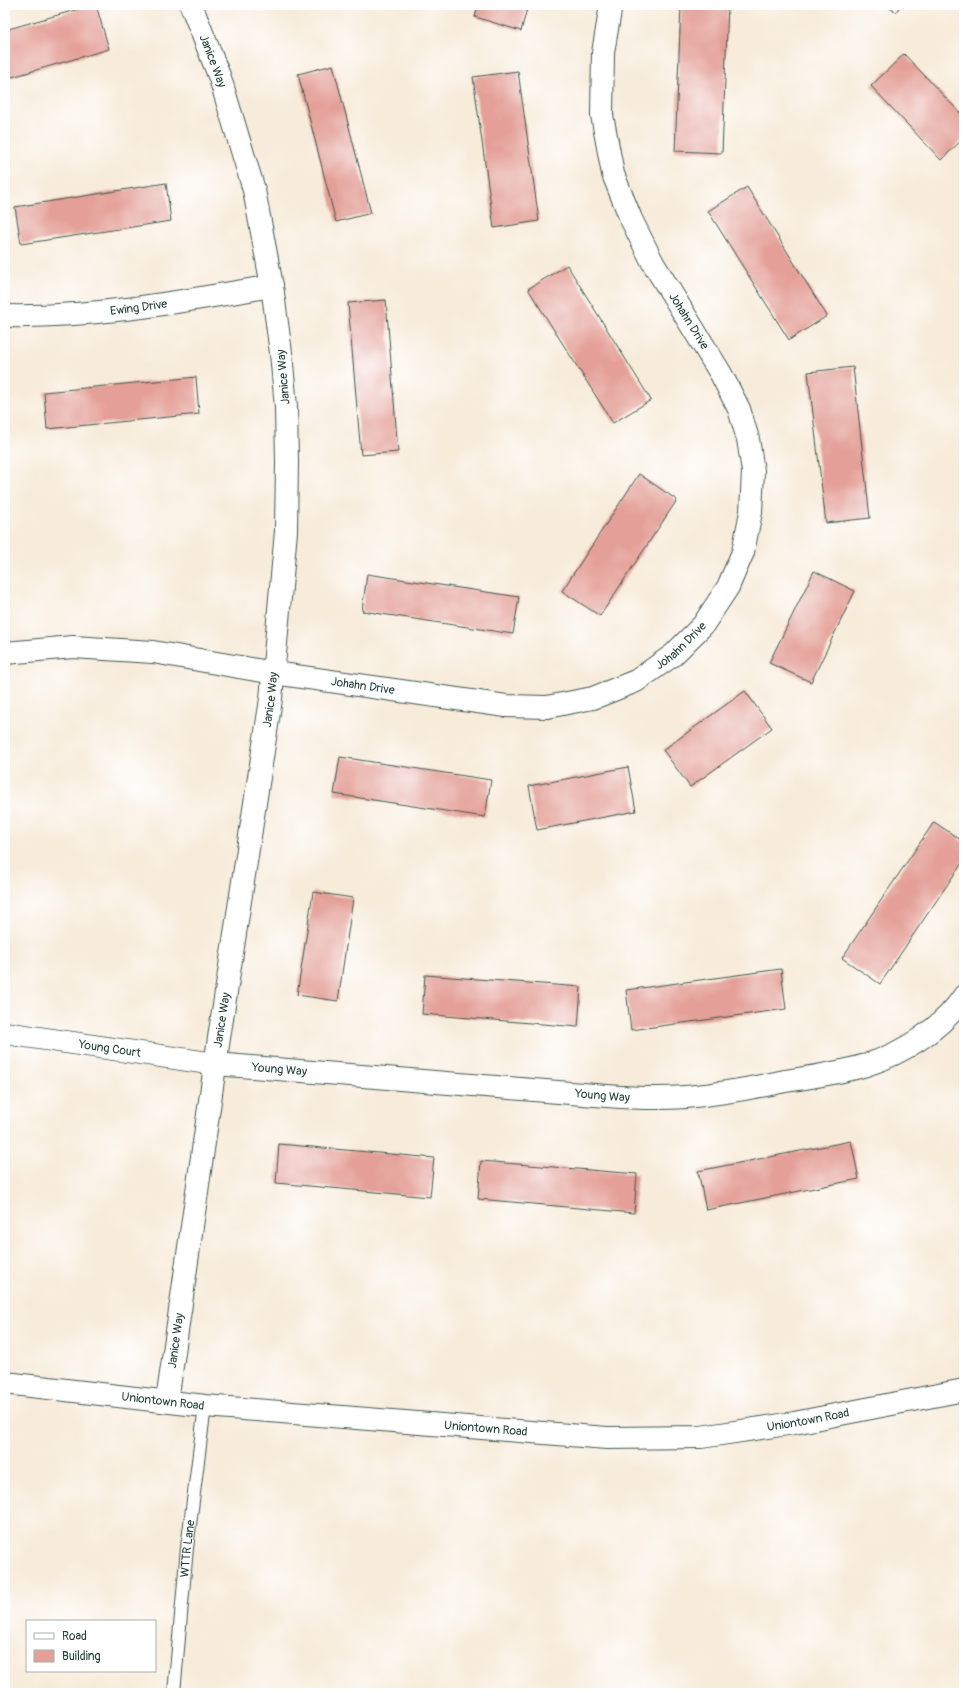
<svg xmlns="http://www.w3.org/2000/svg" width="969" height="1698" font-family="Pangolin,sans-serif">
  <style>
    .building { fill: #e4a098 }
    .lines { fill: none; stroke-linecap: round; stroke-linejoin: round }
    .service-casing { stroke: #3f574d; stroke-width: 14 }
    .minor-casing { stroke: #3f574d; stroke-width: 24 }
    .secondary-casing { stroke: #3f574d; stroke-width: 24 }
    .service { stroke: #fff; stroke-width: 12 }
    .minor { stroke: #fff; stroke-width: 22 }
    .secondary { stroke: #fff; stroke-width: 22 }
    .labels { text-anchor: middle; stroke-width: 4; stroke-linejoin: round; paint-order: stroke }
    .street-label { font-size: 12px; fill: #1f3d34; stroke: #fff }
  </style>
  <rect width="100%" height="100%" fill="#fff"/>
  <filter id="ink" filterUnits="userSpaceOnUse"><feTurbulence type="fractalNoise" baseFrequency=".025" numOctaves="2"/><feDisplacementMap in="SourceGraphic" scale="8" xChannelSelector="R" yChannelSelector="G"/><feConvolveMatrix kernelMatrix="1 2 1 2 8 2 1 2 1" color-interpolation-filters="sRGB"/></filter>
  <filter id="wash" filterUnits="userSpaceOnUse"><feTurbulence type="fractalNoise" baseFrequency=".012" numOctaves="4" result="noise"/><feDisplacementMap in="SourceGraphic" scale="16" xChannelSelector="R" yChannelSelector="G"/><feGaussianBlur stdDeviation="0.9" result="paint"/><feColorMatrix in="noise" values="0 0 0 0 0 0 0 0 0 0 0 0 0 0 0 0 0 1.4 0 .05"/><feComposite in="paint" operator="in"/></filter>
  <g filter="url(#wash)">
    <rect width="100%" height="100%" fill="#f7ebd9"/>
    <g id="blocks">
      <path class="building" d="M93,5H96L109,49L5,79V30Z
        M478,5H528L521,31L475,17Z
        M681,5H728L722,153L675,151Z
        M885,5H901L896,12Z
        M904,54L964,117V138L941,160L871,86Z
        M333,65L371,213L336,222L298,74Z
        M518,71L539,221L494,228L473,77Z
        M166,183L171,221L21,244L15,207Z
        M747,187L827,316L789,340L708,211Z
        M567,265L651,400L613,423L528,289Z
        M386,300L398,452L361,455L348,303Z
        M853,367L870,518L826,523L808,372Z
        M196,377L199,414L47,429L44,392Z
        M639,474L677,500L600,616L562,591Z
        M814,571L855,591L811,682L769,663Z
        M367,574L519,597L513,634L362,611Z
        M745,691L772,728L690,787L663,750Z
        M340,757L491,780L485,817L334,794Z
        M628,767L636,811L537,830L529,786Z
        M934,822L964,842V860L880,984L842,958Z
        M313,892L353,898L338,1001L297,995Z
        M781,969L786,1009L631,1030L626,990Z
        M425,975L581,987L578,1027L422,1014Z
        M851,1141L859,1179L706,1210L698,1171Z
        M279,1144L434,1158L430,1197L276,1183Z
        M481,1161L637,1174L634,1213L478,1199Z"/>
    </g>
  </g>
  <g filter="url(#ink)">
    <use href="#blocks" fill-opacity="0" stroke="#3f574d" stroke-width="1"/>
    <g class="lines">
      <defs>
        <g id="service">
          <path id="s1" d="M174,1693L187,1548L205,1406"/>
        </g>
        <g id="minor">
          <path id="s2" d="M5,316C96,318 183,301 272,286"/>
          <path id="s3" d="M5,653L73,647L153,652L274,673L506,706L547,707L593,698L636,681L673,655L703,625L728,587L743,552L751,512L753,471L748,439L739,409L721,374L653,263L631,219L613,174L602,115L603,53L611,5"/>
          <path id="s4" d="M5,1033L215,1064L607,1096C633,1098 660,1099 686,1097C719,1094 753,1088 785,1081C812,1077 840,1073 866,1065C902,1054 943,1028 964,996"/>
          <path id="s5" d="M167,1401L219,1038L271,699L286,531L287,462L286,407L281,353L272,286L254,190L220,78L191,5"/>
        </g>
        <g id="secondary">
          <path id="s6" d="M5,1383L205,1406L607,1438L701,1437L794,1423L964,1390"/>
        </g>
      </defs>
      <use href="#service" class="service-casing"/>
      <use href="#minor" class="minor-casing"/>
      <use href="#secondary" class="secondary-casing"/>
      <use href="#service" class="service"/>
      <use href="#minor" class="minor"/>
      <use href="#secondary" class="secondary"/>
    </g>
  </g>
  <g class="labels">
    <g class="street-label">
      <text transform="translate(213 61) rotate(69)" y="4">Janice Way</text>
      <text dy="4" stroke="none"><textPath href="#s2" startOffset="134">Ewing Drive</textPath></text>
      <text transform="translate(689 321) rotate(58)" y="4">Johahn Drive</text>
      <text transform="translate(283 377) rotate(-95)" y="4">Janice Way</text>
      <text dy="4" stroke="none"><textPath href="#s3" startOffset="697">Johahn Drive</textPath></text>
      <text dy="4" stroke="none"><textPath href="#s3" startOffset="361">Johahn Drive</textPath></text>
      <text dy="4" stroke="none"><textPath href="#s5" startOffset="709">Janice Way</textPath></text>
      <text dy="4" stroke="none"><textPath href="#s5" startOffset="385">Janice Way</textPath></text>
      <text dy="4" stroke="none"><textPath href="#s4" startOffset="106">Young Court</textPath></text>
      <text dy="4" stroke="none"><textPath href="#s4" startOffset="277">Young Way</textPath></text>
      <text dy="4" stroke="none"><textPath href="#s4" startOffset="601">Young Way</textPath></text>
      <text dy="4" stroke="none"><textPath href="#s5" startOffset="61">Janice Way</textPath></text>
      <text dy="4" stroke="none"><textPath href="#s6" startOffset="159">Uniontown Road</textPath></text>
      <text dy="4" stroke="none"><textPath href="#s6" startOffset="807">Uniontown Road</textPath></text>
      <text dy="4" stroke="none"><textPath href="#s6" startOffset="483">Uniontown Road</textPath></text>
      <text dy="4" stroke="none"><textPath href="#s1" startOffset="145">WTTR Lane</textPath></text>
    </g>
  </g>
  <rect width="969" height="1698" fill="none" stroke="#fff" stroke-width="20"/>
  <rect x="26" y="1620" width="130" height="52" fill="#ffffff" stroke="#a5b1ae"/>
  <rect x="34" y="1633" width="20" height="6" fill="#ffffff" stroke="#a5b1ae"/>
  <text x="62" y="1640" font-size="12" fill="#1f3d34">Road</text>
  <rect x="34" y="1650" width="20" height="12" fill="#e4a098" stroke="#a5b1ae"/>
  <text x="62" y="1660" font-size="12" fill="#1f3d34">Building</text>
</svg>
